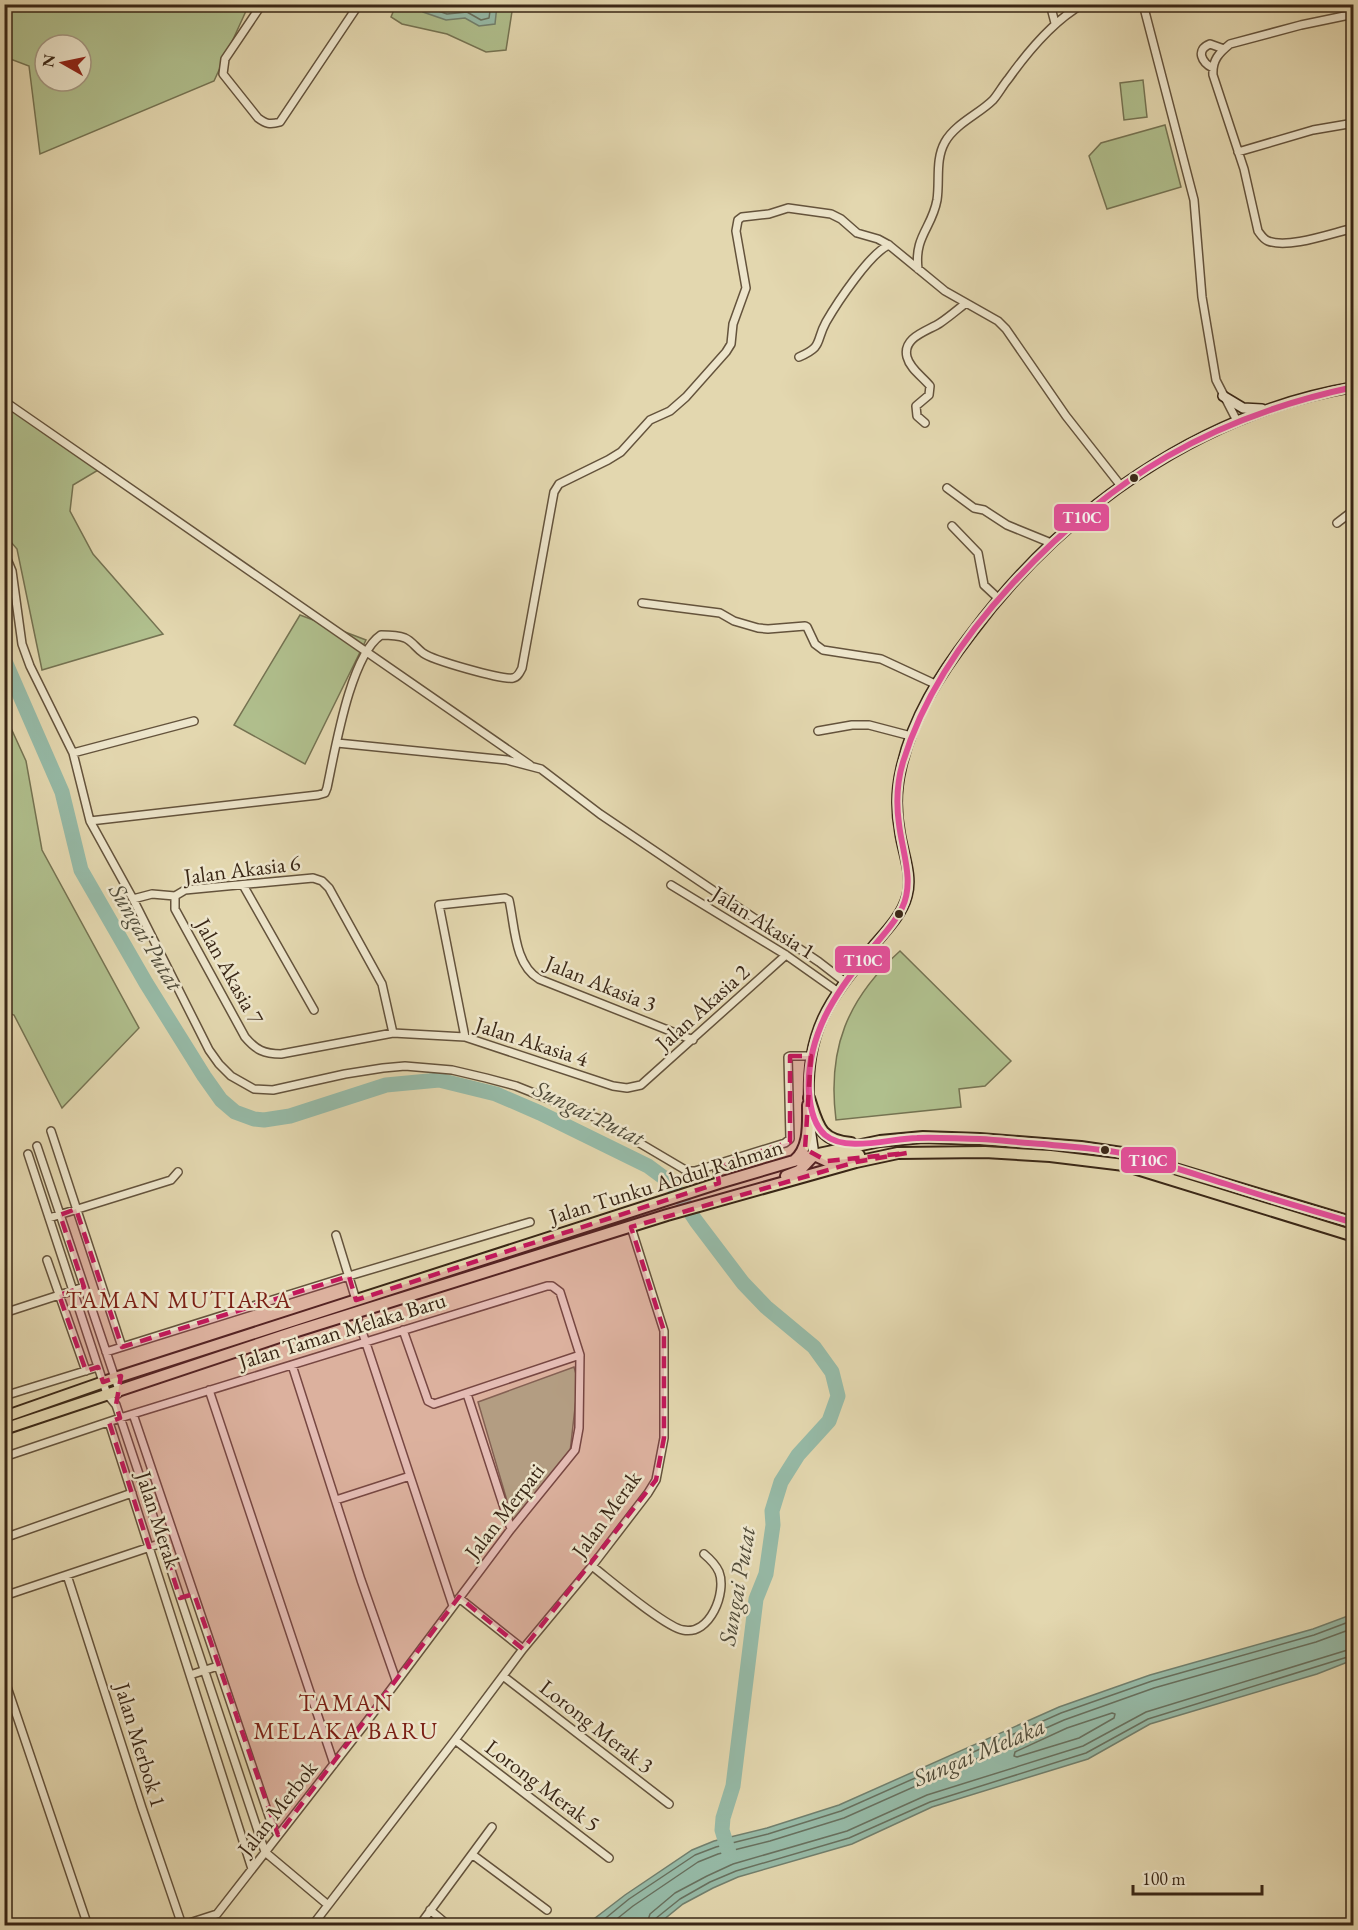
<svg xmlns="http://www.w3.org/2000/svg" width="1358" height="1930" font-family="'EB Garamond',serif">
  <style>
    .green { fill: #b0bf8d; stroke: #757352; stroke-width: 1.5; fill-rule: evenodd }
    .water { fill: #96baa7; stroke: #717f6d; stroke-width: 1.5 }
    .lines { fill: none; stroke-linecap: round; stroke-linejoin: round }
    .shore { stroke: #68705e; stroke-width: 1.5 }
    .river { stroke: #96baa7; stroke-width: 15 }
    .minor-casing { stroke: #64533c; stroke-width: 10 }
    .secondary-casing { stroke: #3a2716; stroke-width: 12 }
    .primary-casing { stroke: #3a2716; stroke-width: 14 }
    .minor { stroke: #ede5cb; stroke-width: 7 }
    .secondary { stroke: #ede5cb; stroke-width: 9 }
    .primary { stroke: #e3d7af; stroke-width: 10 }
    .bus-1-casing { stroke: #ede5cb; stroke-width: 10 }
    .bus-1 { stroke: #e6509d; stroke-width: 6 }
    .marked { fill: #c2185b; fill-opacity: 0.2; stroke: #c2185b; stroke-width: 4.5; stroke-dasharray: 12 8; stroke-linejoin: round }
    .bus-dot { fill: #3a2716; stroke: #ede5cb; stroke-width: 2 }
    .labels { text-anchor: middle; stroke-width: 5; stroke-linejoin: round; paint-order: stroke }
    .street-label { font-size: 22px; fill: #3a2716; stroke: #ede5cb }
    .water-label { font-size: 24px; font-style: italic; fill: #514c3a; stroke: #ede5cb }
    .neighbourhood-label { font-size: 24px; letter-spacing: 1.5px; fill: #7a1f14; stroke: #ede5cb }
    .line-badge { stroke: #ede5cb; stroke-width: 2 }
    .badge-label { font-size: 16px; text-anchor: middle; font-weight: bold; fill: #fff }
  </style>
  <rect width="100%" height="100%" fill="#e3d7af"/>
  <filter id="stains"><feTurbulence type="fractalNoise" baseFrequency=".00333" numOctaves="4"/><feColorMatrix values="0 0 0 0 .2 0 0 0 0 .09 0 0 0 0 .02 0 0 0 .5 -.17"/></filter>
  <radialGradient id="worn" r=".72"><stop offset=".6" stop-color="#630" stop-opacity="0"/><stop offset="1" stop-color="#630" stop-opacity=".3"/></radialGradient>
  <path class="green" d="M237,4L246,11L214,81L40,154L29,66L5,57L4,5ZM45,45H81V81H45Z
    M396,5H513L506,50L486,52L447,34L402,24L391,17Z
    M1143,80L1147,117L1124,120L1120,83Z
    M1165,125L1181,187L1107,209L1089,156L1101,143Z
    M5,402L105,466L73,485L70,511L93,554L163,634L42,670L17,549L5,535Z
    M300,615L366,640L305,764L234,725Z
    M5,715L26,761L42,850L139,1028L62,1108L14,1015L5,1012Z
    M900,951L1011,1061L985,1086L959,1089L961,1107L836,1120C827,1049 847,999 900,951Z
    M574,1367L578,1381L570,1452L513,1521L478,1402Z"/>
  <path class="water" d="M418,5H497L495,24L479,26L465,18L446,20L423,12Z
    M1353,1614V1660L1317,1674L1150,1724L1088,1759L932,1807L852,1844L738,1877L713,1888L683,1904L657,1925H586L625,1895L692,1850L714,1841L767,1828L839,1805L1059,1707L1150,1675L1313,1629Z"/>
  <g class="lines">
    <path class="shore" d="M424,4L427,7L447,14L467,12L481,20L489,18L491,4
      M1112,1713L1115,1714L1114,1718L1079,1738L1017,1757L1014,1756L1015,1752L1067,1728Z
      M596,1926L629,1899L695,1855L716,1847L768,1834L841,1811L1061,1713L1152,1681L1314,1635L1354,1620
      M608,1926L633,1906L698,1862L718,1854L770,1841L844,1818L1064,1720L1154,1688L1316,1642L1354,1628
      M646,1926L650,1914L675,1893L707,1876L733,1864L847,1831L927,1795L1083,1746L1146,1712L1354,1648
      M654,1926L655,1919L680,1899L710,1882L736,1871L849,1838L930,1802L1086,1753L1148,1719L1354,1655"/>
    <path class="river" d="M4,610V619
      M4,659L62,792L81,870L146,983L204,1076L221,1100L235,1112L254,1119L264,1120L290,1116L386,1085L439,1080L496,1094L540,1113L648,1166L671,1183L696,1221L743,1283L766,1307L814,1347L832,1372L838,1396L829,1421L798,1455L781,1482L772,1511L773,1525L766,1574L756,1599L733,1786L723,1818L722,1830L730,1856"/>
    <defs>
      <path id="minor" d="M262,4L225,59L223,74L258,118C266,124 270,125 280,122L359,4
        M1050,4L1055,23
        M1143,4L1194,200L1202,297L1216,380L1237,421
        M1354,14L1301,25L1230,44C1219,53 1212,60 1213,75L1244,169L1258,231C1261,235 1263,239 1268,241C1289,249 1332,233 1354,228
        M1213,68C1202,63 1195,50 1210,44L1224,49
        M1238,152L1313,130L1354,123
        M918,269C914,236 932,228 937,200C940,180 935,160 945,142C955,124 979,114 993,100C999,93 1003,85 1009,78C1029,50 1053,21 1083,4
        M799,357C824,346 815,342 826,322C837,303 870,253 889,245
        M4,401L530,765
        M925,423L917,416L916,406L929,395L930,386C923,377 910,369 907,357C902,337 928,331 940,323C949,317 957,310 966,303
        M947,488L974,508L984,510L1007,525L1051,543
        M1337,523L1350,513L1354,504
        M952,526L978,553L984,585L999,599
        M4,552L12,571L22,644L30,666L73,753L90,821L133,899L209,1050L219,1064L231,1076L254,1089L273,1090L345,1074L383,1068L405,1066L452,1070L486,1078L516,1086L599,1119L687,1171H695L785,1143L790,1139L788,1057L790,1056H811
        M642,603L720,613L734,621L758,628L768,629L805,626L807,627L815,644L823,650L881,659L935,684
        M818,731L852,725H869L911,736
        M337,743L507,760L541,769L600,814L819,962L845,982
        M73,753L194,721
        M90,821L318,795L325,793L327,788C335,751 350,656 381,635C389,635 397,635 405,638C412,641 416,648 423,653C432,660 502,680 513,678C518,677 520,672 522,668L554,492L559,484L608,460L621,452L650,420L670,411L686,397L726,352L731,344L733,324L746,288L736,231L738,220L742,217L769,214L788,208L831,214L841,219L857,233L878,239L889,245L945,291L998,321L1006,329L1066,416L1121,486
        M243,885L314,1010
        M671,885L786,955L837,991
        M175,896V909L245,1037C256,1050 264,1054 281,1054L393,1033L465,1037L613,1086L627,1088L641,1085L786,955
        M175,896L185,890L313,878L322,881L329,888L382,984L393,1033
        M133,899L152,894L175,896
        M465,1037L439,905L505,898L509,900C515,926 514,964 539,979L693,1040
        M51,1131L122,1347
        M37,1146L119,1390L118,1394
        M28,1154L107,1394L116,1405L265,1852L328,1905
        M716,1165L719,1183
        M49,1218L171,1180L178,1172
        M336,1235L356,1300
        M47,1260L86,1371
        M4,1313L84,1287
        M356,1313L453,1606
        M403,1330L428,1401L434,1404L580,1355
        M106,1352L349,1276L530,1222
        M292,1365L361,1580L396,1680
        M209,1390L334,1764
        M467,1394L511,1529
        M4,1396L98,1367
        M133,1414L272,1825L278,1835
        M109,1422L252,1869
        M4,1457L120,1418L547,1286H552L560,1292L580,1355L579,1428L575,1450L511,1529L365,1724L217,1914L180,1926
        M336,1500L410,1476
        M4,1538L132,1493
        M592,1566C610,1580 665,1627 683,1630C710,1636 727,1592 719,1572C716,1565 710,1559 704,1554
        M67,1575L142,1808L182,1925
        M4,1596L162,1543
        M459,1598L523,1649
        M190,1675L218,1666
        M503,1676L669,1804
        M4,1678L88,1926
        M455,1740L609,1858
        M473,1855L547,1910
        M430,1910L449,1926
        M4,1916L8,1926
        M312,1926L455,1740L523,1649L592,1566L648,1493L656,1480L664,1438V1331L631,1227
        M419,1926L492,1827"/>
      <path id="secondary" d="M1223,396L1243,408L1262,409
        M809,1105C806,1028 828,1002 874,945C886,931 902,915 907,896C913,876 903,853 900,833C896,812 896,790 901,769C912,718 940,674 971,634C1063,510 1200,413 1354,387
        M810,1128L814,1155"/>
      <path id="primary" d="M809,1098C818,1125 819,1140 851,1143
        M814,1155L827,1161L859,1155
        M794,1161C810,1148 808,1124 808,1105
        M786,1176L799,1171L814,1155
        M4,1417L115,1378L719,1183L814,1155L880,1141L923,1137L980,1139L1081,1147L1122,1153L1354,1223
        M4,1429L297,1331L667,1215L856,1162L898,1153L985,1152L1050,1156L1124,1165L1354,1236"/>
    </defs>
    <use href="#minor" class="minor-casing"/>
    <use href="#secondary" class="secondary-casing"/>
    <use href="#primary" class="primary-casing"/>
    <use href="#minor" class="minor"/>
    <use href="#secondary" class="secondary"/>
    <use href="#primary" class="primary"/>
    <defs>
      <path id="bus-1" d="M1354,387C1212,417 1111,477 1013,583C965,635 924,693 903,762C897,782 896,803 899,824C902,851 915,882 902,908C894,925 880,938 869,952C835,993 806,1036 809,1092C810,1107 814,1125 825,1135C846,1153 892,1138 917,1138C938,1137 959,1139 980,1139C1001,1140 1022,1143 1043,1144C1069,1147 1095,1148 1121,1153C1156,1161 1191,1173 1226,1184C1268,1198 1311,1210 1354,1223"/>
    </defs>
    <use href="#bus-1" class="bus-1-casing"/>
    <use href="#bus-1" class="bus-1"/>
  </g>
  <path class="marked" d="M790,1056H811L805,1149L827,1161L907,1153L856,1162L631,1227L664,1331V1438L656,1480L523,1649L459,1597L278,1835L194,1594L180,1598L162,1543L149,1547L109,1422L120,1418L116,1405L121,1376L103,1382L98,1367L86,1371L59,1295L84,1287L60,1215L76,1209L122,1347L349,1276L356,1300L719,1183L716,1165L790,1142Z"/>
  <g class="bus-dot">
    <circle cx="1134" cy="478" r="5"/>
    <circle cx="899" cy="914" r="5"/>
    <circle cx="1105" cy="1150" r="5"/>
  </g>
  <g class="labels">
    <g class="street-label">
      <text transform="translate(242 869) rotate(-7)" y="8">Jalan Akasia 6</text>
      <text transform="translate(764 922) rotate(32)" y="8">Jalan Akasia 1</text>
      <text transform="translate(230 971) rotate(61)" y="8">Jalan Akasia 7</text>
      <text transform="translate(601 983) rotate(22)" y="8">Jalan Akasia 3</text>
      <text transform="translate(702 1007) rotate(-42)" y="8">Jalan Akasia 2</text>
      <text transform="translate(532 1041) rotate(18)" y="8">Jalan Akasia 4</text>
      <text transform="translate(666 1181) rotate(-17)" y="8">Jalan Tunku Abdul Rahman</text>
      <text transform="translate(342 1330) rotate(-17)" y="8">Jalan Taman Melaka Baru</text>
      <text transform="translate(504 1511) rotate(-52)" y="8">Jalan Merpati</text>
      <text transform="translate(606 1514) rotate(-54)" y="8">Jalan Merak</text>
      <text transform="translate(159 1520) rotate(72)" y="8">Jalan Merak</text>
      <text transform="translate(597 1726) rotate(38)" y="8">Lorong Merak 3</text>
      <text transform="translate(141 1745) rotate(73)" y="8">Jalan Merbok 1</text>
      <text transform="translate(543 1785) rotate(37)" y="8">Lorong Merak 5</text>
      <text transform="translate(277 1808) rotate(-52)" y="8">Jalan Merbok</text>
    </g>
    <g class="water-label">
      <text transform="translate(146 937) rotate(59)" y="8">Sungai Putat</text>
      <text transform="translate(589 1113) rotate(26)" y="8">Sungai Putat</text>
      <text transform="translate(737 1586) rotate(-80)" y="8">Sungai Putat</text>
      <text transform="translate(979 1752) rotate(-23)" y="8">Sungai Melaka</text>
    </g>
    <g class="neighbourhood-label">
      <text x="179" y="1308">TAMAN MUTIARA</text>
      <text x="346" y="1711">TAMAN<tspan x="346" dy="28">MELAKA BARU</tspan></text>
    </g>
  </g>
  <g class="line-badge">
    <rect x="1053" y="503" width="57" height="29" rx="6" fill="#e6509d"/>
    <rect x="834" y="945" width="57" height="29" rx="6" fill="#e6509d"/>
    <rect x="1120" y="1146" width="57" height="28" rx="6" fill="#e6509d"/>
  </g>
  <g class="badge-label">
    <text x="1082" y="523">T10C</text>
    <text x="863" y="966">T10C</text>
    <text x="1148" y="1166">T10C</text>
  </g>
  <rect width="1358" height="1930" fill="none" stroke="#e3d7af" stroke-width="24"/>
  <rect x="6" y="6" width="1346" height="1918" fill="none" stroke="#3a2716" stroke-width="3"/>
  <rect x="12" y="12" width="1334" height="1906" fill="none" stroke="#3a2716" stroke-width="1.5"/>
  <g transform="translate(63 63) rotate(279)"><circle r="28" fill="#ede5cb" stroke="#a59983" stroke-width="1.5"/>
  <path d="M0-4.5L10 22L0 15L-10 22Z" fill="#8f2418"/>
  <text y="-9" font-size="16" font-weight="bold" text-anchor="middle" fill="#3a2716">N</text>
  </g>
  <path d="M1133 1885v9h129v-9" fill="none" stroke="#3a2716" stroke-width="3"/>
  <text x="1142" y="1885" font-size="18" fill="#3a2716" stroke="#ede5cb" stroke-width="4.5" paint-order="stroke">100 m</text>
  <rect width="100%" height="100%" filter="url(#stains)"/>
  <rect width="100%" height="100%" fill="url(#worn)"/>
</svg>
